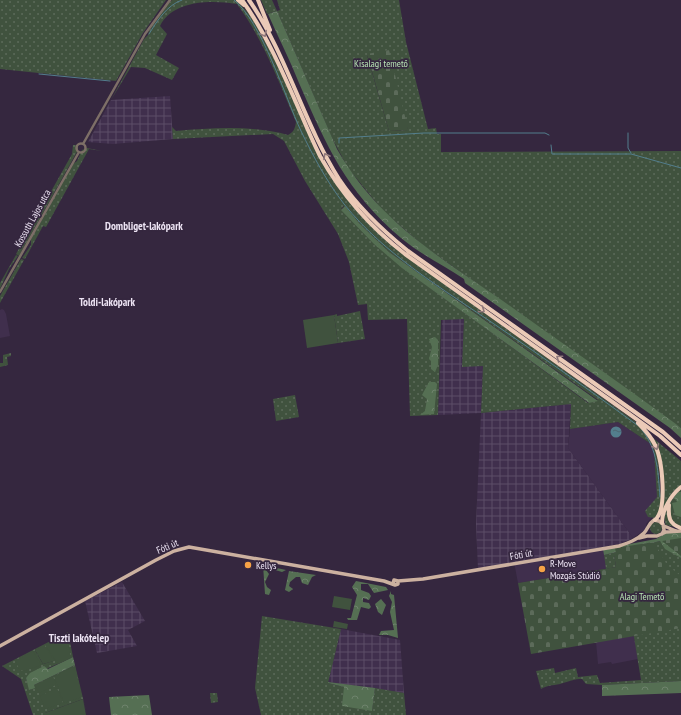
<svg xmlns="http://www.w3.org/2000/svg" width="681" height="715" font-family="'PT Sans Narrow',sans-serif">
  <style>
    .built { fill: #402f4d }
    .industrial { fill: url(#industrial-grid) }
    .green { fill: url(#green-dots); fill-rule: evenodd }
    .forest { fill: url(#forest-crowns) }
    .cemetery { fill: url(#cemetery-stones) }
    .pitch { fill: #40523e }
    .water { fill: url(#water-ripples) }
    .lines { fill: none; stroke-linecap: round; stroke-linejoin: round }
    .stream { stroke: #537e8d; stroke-width: 1 }
    .minor { stroke: #7d6f67; stroke-width: 2.5 }
    .major { stroke: #ccb1a0; stroke-width: 3.5 }
    .highway { stroke: #ebcab7; stroke-width: 4 }
    .oneway { stroke: #90787b }
    .poi-dot { fill: #f6a246; stroke: #35273f; stroke-width: 1.5 }
    .labels { text-anchor: middle; stroke-width: 3.5; stroke-linejoin: round; paint-order: stroke }
    .park-label { font-size: 10px; fill: #b7e4b3; stroke: #35273f }
    .street-label { font-size: 10px; fill: #ede4f4; stroke: #35273f }
    .poi-label { font-size: 10px; fill: #ede4f4; stroke: #35273f; text-anchor: start }
    .neighbourhood-label { font-size: 11px; font-weight: bold; fill: #ede4f4; stroke: #35273f }
  </style>
  <defs>
    <pattern id="industrial-grid" width="8" height="8" patternUnits="userSpaceOnUse"><rect width="8" height="8" fill="#402f4d"/><path d="M0 4h8M4 0v8" fill="none" stroke="#5c4d67"/></pattern>
    <pattern id="green-dots" width="8" height="8" patternUnits="userSpaceOnUse"><rect width="8" height="8" fill="#40523e"/><path d="M2 2h.1M6 6h.1" fill="none" stroke="#5c6b5a" stroke-width="1.8" stroke-linecap="round"/></pattern>
    <pattern id="forest-crowns" width="20" height="18" patternUnits="userSpaceOnUse"><rect width="20" height="18" fill="#556f53"/><path d="M2 6a3 3 0 1 1 6 0M12 15a3 3 0 1 1 6 0" fill="none" stroke="#6e836c"/></pattern>
    <pattern id="cemetery-stones" width="16" height="16" patternUnits="userSpaceOnUse"><rect width="16" height="16" fill="#40523e"/><path d="M2 7V4a2 2 0 0 1 4 0v3zM10 15v-3a2 2 0 0 1 4 0v3z" fill="#5c6b5a"/></pattern>
    <pattern id="water-ripples" width="26" height="14" patternUnits="userSpaceOnUse"><rect width="26" height="14" fill="#537e8d"/><path d="M2 4q2-2 4 0t4 0M15 11q2-2 4 0t4 0" fill="none" stroke="#4e6772"/></pattern>
  </defs>
  <rect width="100%" height="100%" fill="#35273f"/>
  <path class="built" d="M2,309L4,310L6,314L10,336L0,338V310Z
    M618,422L651,444L654,451L658,498L652,517L646,524V529L633,538L568,448L570,429Z
    M603,547L614,554L616,567L518,583L514,562Z
    M634,636L638,659L612,664L611,662L598,664L596,642Z"/>
  <path class="industrial" d="M170,96L173,139L113,144L88,142L111,100Z
    M442,319H464L462,366H483L481,413L571,404L568,448L633,538L620,544L478,569L476,524L481,413L438,415Z
    M122,582L145,621L128,630L137,646L97,653L85,601Z
    M341,629L400,640L404,693L328,682Z"/>
  <path class="green" d="M0,0H166L143,33L116,81L0,69Z
    M172,0H236L251,16L274,58L319,155L365,220L422,268L639,424L655,447L658,460L661,498V508L655,518L648,517L645,511L657,497L654,451L651,444L618,422L570,429L571,404L481,413L483,366L462,367L464,319L441,320L438,415L410,416L407,319L368,320L367,304L358,305L349,262L338,234L305,181L284,141L273,134L173,139L172,127L176,131C212,128 252,125 288,135C294,132 295,128 296,122C279,82 263,39 237,4C211,0 173,0 160,26L167,34L156,55L179,68L172,80L145,68L131,67L111,100L144,39L148,35L149,31L162,10ZM344,206L359,223L389,252L598,400L588,403L403,268L341,209Z
    M261,0H272L277,11L280,10L277,0H399L406,42L428,129L436,128L437,134H441V152L681,151V428L424,246L384,212L348,168L332,138L277,11L267,14ZM367,55L408,129V130L389,131Z
    M73,145H78V150L19,256L16,254L72,154Z
    M87,148L102,151L89,149L46,227L43,226L25,259L22,258L31,245V239L73,164L77,161L82,150Z
    M16,255L18,256L9,269L0,289V283Z
    M21,259L24,260L0,303V296Z
    M360,311L365,339L338,343L334,315L337,314V316Z
    M11,353V356L7,357L8,365L0,367V363H3V355Z
    M295,395L299,417L276,421L273,399Z
    M653,438L681,461V485L673,492L662,512L664,488Z
    M681,489V528L666,525C660,514 673,497 681,489Z
    M650 528a6 6 0 1 1 12 0a6 6 0 1 1-12 0Z
    M660,541L681,558V681L602,685L586,684L582,679C574,679 571,681 563,683C555,686 549,684 541,689L536,671L554,668L555,673L576,668L578,677L597,675L600,683L641,680L632,625L614,554L616,567L606,569L604,555Z
    M262,616L341,629L328,683L344,687L372,710L375,688L404,693L406,715H261L255,688Z
    M68,632L73,657L26,678L30,690L34,685L75,665L87,715L83,699L45,713V715H33L21,679L2,666ZM35,650L53,661L43,664Z
    M210,693H217L218,702L211,703Z"/>
  <path class="forest" d="M277,11L337,149C378,221 437,255 503,301C560,342 619,382 676,424L681,428V438L670,428L465,283L464,279C443,265 420,254 401,238C346,191 327,147 299,83C290,60 278,37 268,14Z
    M345,206L359,223L389,252L598,401L589,403L402,268L374,244L341,210Z
    M435,337L438,340V365L435,372L431,369V361L429,359L432,347L429,339Z
    M429,382H435L437,384L434,414L420,415L425,411L427,399L422,395Z
    M678,492H681V517L675,515L672,503L677,502L674,497Z
    M681,532V558L665,549L660,541L604,555L603,549L656,539L666,533Z
    M263,565L286,570L282,572L269,568L266,570L269,574L265,582L267,587L271,590L269,595L265,594Z
    M289,571L316,575L312,577L308,585L302,583L300,577H296L290,582L289,586L293,589L289,592L285,590Z
    M356,581L386,587L388,590L374,593L368,584H361V590L369,593L371,596L369,600L363,598V602L369,603L371,607L369,609L361,607L357,620H348L347,618H351L357,595L352,587Z
    M391,591V594L394,595L398,638L388,635H379L381,631L394,630L390,612L392,602L389,596Z
    M381,599L386,605L382,615L378,612L375,604Z
    M73,657L75,665L34,685L35,688L29,690L26,678L30,673L44,666L48,669Z
    M681,681V693L602,696V685Z
    M328,682L375,688L372,711L342,706L344,687L328,683Z
    M149,695L152,715H111L109,697Z"/>
  <path class="cemetery" d="M389,50L408,129V130L389,131L367,54Z
    M681,538V556L662,541Z
    M654,542L667,565L681,576V628L531,654L518,583L616,567L614,554L616,553L615,548Z"/>
  <path class="pitch" d="M334,315L338,343L307,348L303,320Z
    M334,596L352,599L350,610L332,607Z
    M334,621L348,624L347,629L333,627Z
    M66,633L71,658L58,664L45,645Z
    M44,645L54,661L43,664L35,650Z
    M33,651L41,665L24,671L20,670L15,661Z
    M75,666L82,697L64,703L54,676Z
    M53,676L56,685L39,693L35,685Z
    M57,688L63,703L45,709L40,696Z
    M83,699L86,715H45V713Z"/>
  <path class="water" d="M610.5 432a5.5 5.5 0 1 1 11 0a5.5 5.5 0 1 1-11 0Z"/>
  <g class="lines">
    <path class="stream" d="M234,0C262,22 285,97 301,131C313,156 327,182 344,204C385,255 443,289 497,326C544,358 591,391 637,425
      M149,34C157,21 167,5 182,0
      M39,74L110,81
      M628,133V148L631,153
      M339,143V138L424,133H545L549,135
      M551,145L552,154H631L681,168
      M642,430C658,450 658,473 660,497"/>
    <path class="minor" d="M76.5 148a4.5 4.5 0 1 1 9 0a4.5 4.5 0 1 1-9 0Z
      M83,144L145,34L170,0
      M0,292L79,152"/>
    <path class="major" d="M664,526L676,531
      M639,538L647,536H657L666,532L681,531
      M398,581L423,579L619,546C628,543 637,540 644,533C648,529 648,524 654,520L659,521L663,524L664,530L662,534
      M0,646L156,560L174,551L189,547L384,581L395,585L398,584V581L394,580L393,584"/>
    <path class="highway" d="M238,0L244,5
      M242,0C267,35 284,75 301,114C307,128 313,142 320,156C342,195 370,227 405,254L621,408L660,436L681,455
      M249,0C287,55 303,122 339,179C357,206 382,230 408,251L663,432L681,448
      M258,0L270,30
      M638,423C644,429 651,436 655,445C662,459 668,509 655,520
      M669,505C668,517 669,524 681,528
      M662,523C662,510 671,495 681,487"/>
  </g>
  <defs><path id="oneway-chevron" d="M-2-3.5L2.5 0L-2 3.5" fill="none" stroke-width="1.6" stroke-linecap="round" stroke-linejoin="round"/></defs>
  <g class="oneway">
    <use href="#oneway-chevron" transform="translate(264 34) rotate(62)"/>
    <use href="#oneway-chevron" transform="translate(326 156) rotate(-119)"/>
    <use href="#oneway-chevron" transform="translate(482 310) rotate(35)"/>
    <use href="#oneway-chevron" transform="translate(559 358) rotate(-145)"/>
    <use href="#oneway-chevron" transform="translate(656 447) rotate(68)"/>
  </g>
  <g class="poi-dot">
    <circle cx="248" cy="565" r="4"/>
    <circle cx="542" cy="569" r="4"/>
  </g>
  <g class="labels">
    <g class="park-label">
      <text x="381" y="67">Kisalagi temető</text>
      <text x="642" y="600">Alagi Temető</text>
    </g>
    <g class="street-label">
      <text transform="translate(32 218) rotate(-61)" y="4">Kossuth Lajos utca</text>
      <text transform="translate(167 546) rotate(-23)" y="4">Fóti út</text>
      <text transform="translate(521 554) rotate(-10)" y="4">Fóti út</text>
    </g>
    <g class="poi-label">
      <text x="550" y="567">R-Move<tspan x="550" dy="12">Mozgás Stúdió</tspan></text>
      <text x="256" y="569">Kellys</text>
    </g>
    <g class="neighbourhood-label">
      <text x="144" y="230">Dombliget-lakópark</text>
      <text x="107" y="306">Toldi-lakópark</text>
      <text x="79" y="642">Tiszti lakótelep</text>
    </g>
  </g>
</svg>
